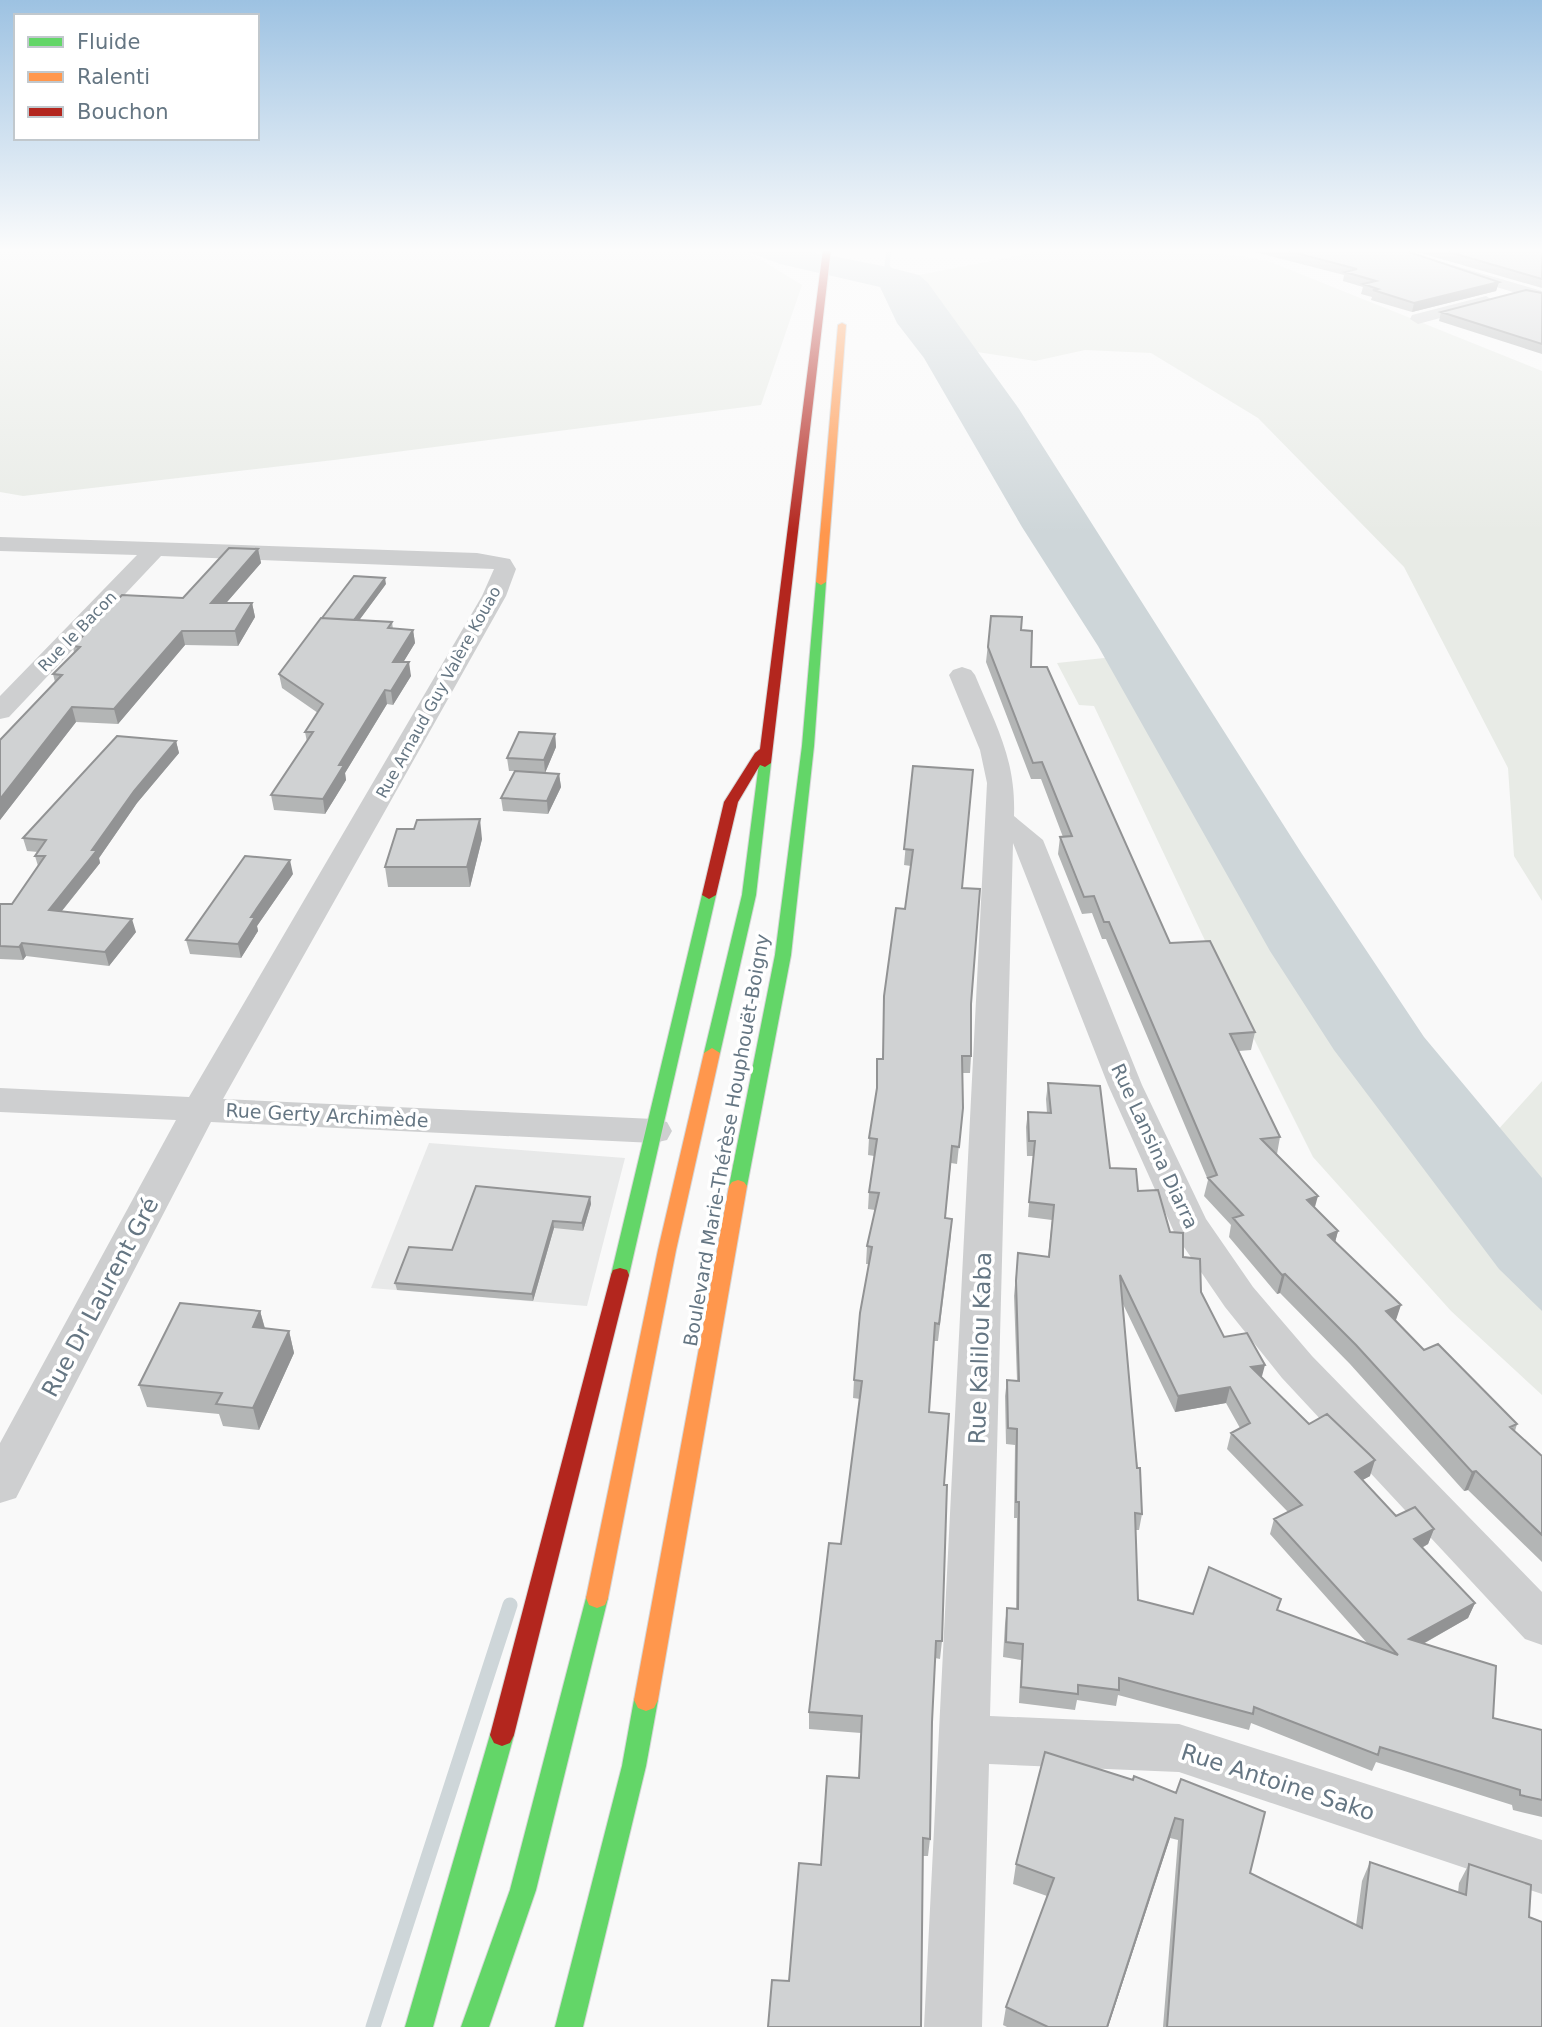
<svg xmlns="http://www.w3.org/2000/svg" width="1542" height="2027" font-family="'DejaVu Sans',sans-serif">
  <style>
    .built { fill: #e8e9e9 }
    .green { fill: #e8ebe6 }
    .water { fill: #ced6d9 }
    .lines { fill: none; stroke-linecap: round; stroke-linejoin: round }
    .stream-far1 { stroke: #ced6d9; stroke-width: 5 }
    .stream { stroke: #ced6d9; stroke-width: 15 }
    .fast-casing { stroke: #d5d6d7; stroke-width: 2 }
    .slow-casing { stroke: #d5d6d7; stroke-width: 2 }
    .jam-casing { stroke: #d5d6d7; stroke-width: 2 }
    .street { fill: #cecfd0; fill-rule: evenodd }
    .fast { fill: #63d668; fill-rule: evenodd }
    .slow { fill: #ff974d; fill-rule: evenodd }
    .jam { fill: #b3261e; fill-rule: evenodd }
    .wall { fill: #b3b5b5; fill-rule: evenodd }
    .shaded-wall { fill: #929394 }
    .building { fill: #d0d2d3; stroke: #929394; stroke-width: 2; fill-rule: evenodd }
    .labels { text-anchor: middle; stroke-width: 7; stroke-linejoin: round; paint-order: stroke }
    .far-street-label { font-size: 16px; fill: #657683; stroke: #fff }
    .street-label { font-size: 19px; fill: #657683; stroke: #fff }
    .near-street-label { font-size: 23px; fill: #657683; stroke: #fff }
  </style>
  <rect width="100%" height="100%" fill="#f9f9f9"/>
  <path class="built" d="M429,1143L625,1158L587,1306L371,1288Z"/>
  <path class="green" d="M0,249H743L802,285L761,405L334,460L23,496L0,492Z
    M1052,249L1236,255L1268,261L1542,371V901L1514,856L1508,768L1404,567L1258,418L1151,353L1085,350L1035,361L977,352L919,275Z
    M1142,654L1467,1164L1542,1081V1395L1451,1311L1313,1157L1209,949L1094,706L1079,705L1057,663Z"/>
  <path class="water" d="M740,249H796L888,267L919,275L928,283L1019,409L1302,854L1424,1037L1542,1178V1311L1499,1269L1334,1050L1270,951L1098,646L1022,527L924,358L897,323L880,287L780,264Z"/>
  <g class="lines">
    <path class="stream-far1" d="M889,249L887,265L892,276"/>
    <path class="stream" d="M373,2027L510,1605"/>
    <defs>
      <path id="fast" d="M821,579L826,582L814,746L791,955L747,1186L744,1190H732L729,1186L775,955L802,746L816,582Z
        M765,759L771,763L756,895L720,1053L712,1058L704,1053L742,895L759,763Z
        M709,891L716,895L629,1275L627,1280L620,1282L613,1280L611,1275L702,895Z
        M597,1588L605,1591L608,1598L536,1890L489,2027H461L510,1890L586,1598L589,1591Z
        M646,1689L654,1692L658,1700L646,1766L583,2027H555L622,1766L634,1700L638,1692Z
        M502,1724L510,1727L514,1735L433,2027H405L490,1735L494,1727Z"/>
      <path id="slow" d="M842,323L846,325L826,582L821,585L816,582L838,325Z
        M712,1048L720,1053L676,1250L608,1598L605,1605L597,1608L589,1605L586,1598L658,1250L704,1053Z
        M738,1180L744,1182L747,1186L658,1700L654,1708L646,1711L638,1708L634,1700L729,1186L732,1182Z"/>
      <path id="jam" d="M823,249H831L771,763L765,767L760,765L738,802L716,895L709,899L702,895L724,802L755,753L760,749Z
        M620,1268L627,1270L629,1275L514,1735L510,1743L502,1746L494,1743L490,1735L611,1275L613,1270Z"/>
    </defs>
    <use href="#fast" class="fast-casing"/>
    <use href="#slow" class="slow-casing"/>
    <use href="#jam" class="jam-casing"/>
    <path class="street" d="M1372,249H1397L1542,291V301Z
      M1486,296L1494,301L1492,304L1418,324L1410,319L1412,315Z
      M0,537L477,553L510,559L516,569L506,596L223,1099L654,1119L667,1122L672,1131L667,1140L654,1143L211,1122L16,1498L0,1503V1443L176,1120L0,1112V1088L189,1097L482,596L494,569L161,556L9,717L0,719V696L137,555L0,551Z
      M962,667L971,670L975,675C996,726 1016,759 1014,816L1043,840L1142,1085L1206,1219L1253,1287L1312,1356L1542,1592V1645L1525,1639L1282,1378L1225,1307L1175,1234L1108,1085L1013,843L990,1716L1179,1724L1542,1840V1894L1179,1772L989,1764L982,2027H924L987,783L980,750L949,675L953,670Z"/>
    <use href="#fast" class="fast"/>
    <use href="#slow" class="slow"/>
    <use href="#jam" class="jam"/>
  </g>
  <path class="wall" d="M1223,249H1400L1499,282L1496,291L1412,312L1371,300L1372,297L1361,294L1363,287L1343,281L1344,275L1251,251Z
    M1407,249H1542V288Z
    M1542,293V354L1439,321L1441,312Z
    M258,549L261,563L226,603H252L255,617L238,646L185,645L118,724L76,722L0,820V740L55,682L53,674L74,653L73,646L183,598Z
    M386,584L359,620L392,622L393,629L413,630L415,643L403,662L411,676L393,705L387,704L345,773L346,780L325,814L274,810L271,795L307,742L305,732L318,713L282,688L279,674Z
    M991,616L1021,630L1031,667L1170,943L1255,1032L1251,1050L1239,1051L1280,1137L1277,1154L1315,1208L1338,1231L1335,1242L1396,1320L1424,1350L1517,1424L1515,1431L1542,1456V1562L1468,1490L1464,1491L1350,1364L1280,1293L1277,1294L1229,1237L1231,1225L1204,1196L1208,1180L1106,939H1102L1092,913L1082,914L1058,854L1060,837H1063L1041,779H1031L986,662Z
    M555,734L556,747L545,773L559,774L561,787L548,814L503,811L501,798L515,771H509L507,758Z
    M176,741L179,753L137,803L99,858L100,863L62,911L136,932L109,966L26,956L23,960L0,959V904H12L38,866L35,856L38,852L27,851L23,838Z
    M913,766L962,888L971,1004V1056L970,1073H962L963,1108L957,1164L951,1163L945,1218L951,1236L938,1341H934L929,1412L944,1485L942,1641L940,1659L935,1658L932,1722L930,1839L928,1856H923L789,1981L821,1865L859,1778L861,1733L809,1729V1712L841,1544L860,1399L853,1398L854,1380L869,1264H866L867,1246L875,1210L868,1209L869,1192L874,1156L868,1155L869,1138L876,1093L877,1059H883L884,996L905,909L911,866L904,865Z
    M414,829L482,839L470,887H388L385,867Z
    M293,874L257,926L258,931L241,958L190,954L186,940Z
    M1048,1083L1110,1168L1138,1191L1170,1232L1224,1337L1261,1377L1309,1424L1370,1476L1362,1480L1396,1516L1434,1529L1428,1544L1422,1548L1475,1603L1468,1618L1423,1644L1493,1718L1542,1730V1817L1513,1810L1512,1805L1376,1762L1372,1771L1251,1723L1249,1730L1118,1695L1116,1706L1077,1700L1075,1710L1019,1703L1021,1660L1003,1657L1005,1624L1007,1608L1016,1609L1017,1518H1014L1015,1445L1006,1444L1005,1396L1007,1380H1017L1014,1296L1018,1253L1048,1257L1052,1220L1028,1217L1033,1156H1027L1026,1127L1028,1112L1047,1113L1046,1099ZM1122,1302L1175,1412L1226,1403L1240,1428L1231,1433L1227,1449L1288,1512L1274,1519L1270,1534L1368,1644L1277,1611L1281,1599L1193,1614L1138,1600L1135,1530H1139L1142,1514Z
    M590,1197L591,1204L583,1231L554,1228L533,1301L397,1290L395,1283Z
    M260,1311L265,1328L289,1331L294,1353L259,1430L223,1426L219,1414L147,1407L139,1385Z
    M1133,1780L1250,1873L1356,1925L1362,1881L1370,1862L1458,1893L1459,1883L1469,1864L1529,1917L1542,2027H1163L1178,1840L1170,1838L1108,2027H1007L1003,2025L1006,2007L1047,1896L1013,1884L1016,1864Z"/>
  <path class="shaded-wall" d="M1499,282L1496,291L1412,312L1414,303Z
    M258,549L261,563L214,617L211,603Z
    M385,578L386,584L352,630L351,624Z
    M252,603L255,617L238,646L235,631Z
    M413,630L415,643L395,676L393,662Z
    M182,631L185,645L118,724L114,709Z
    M409,662L411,676L393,705L391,691Z
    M385,690L387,704L345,773L346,780L325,814L323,799L339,765Z
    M72,707L76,722L0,820V799Z
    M555,734L556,747L545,773L544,760Z
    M176,741L179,753L137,803L99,858L100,863L52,923L49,910L134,791Z
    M559,774L561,787L548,814L547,801Z
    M480,819L482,839L470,887L467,867Z
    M290,860L293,874L257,926L258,931L241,958L238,944L251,917Z
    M132,919L136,932L109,966L105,952Z
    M22,943L26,956L23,960L19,947Z
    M1318,1196L1313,1214L1307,1200Z
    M590,1197L591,1204L583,1231L582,1223Z
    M553,1221L554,1228L533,1301L532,1294Z
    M1338,1231L1333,1250L1328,1235Z
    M1285,1274L1280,1293L1277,1294L1282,1275Z
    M1401,1305L1395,1323L1386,1311Z
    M260,1311L266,1333L253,1327Z
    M289,1331L294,1353L259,1430L253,1408Z
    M1265,1365L1261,1380L1251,1367Z
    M1230,1387L1226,1403L1175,1412L1178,1396Z
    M1375,1460L1370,1476L1350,1487L1355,1472Z
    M1476,1471L1468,1490L1464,1491L1472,1472Z
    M1434,1529L1428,1544L1408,1555L1414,1539Z
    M1475,1603L1468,1618L1403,1655L1409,1639Z
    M1175,1818L1170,1838L1108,2027H1107Z"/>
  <path class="building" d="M1281,249H1400L1499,282L1414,303L1373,290L1378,289L1363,284L1376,281L1345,272L1357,269Z
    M1439,249H1542V279Z
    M1526,290L1542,293V344L1441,312Z
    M229,548L258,549L211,603H252L235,631H182L114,709L72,707L0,799V740L62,675L53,674L80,647L73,646L122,595L183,598Z
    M354,576L385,578L354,620L322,618Z
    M991,616L1022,617L1021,630L1032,631L1031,667H1047L1170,943L1210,941L1255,1032L1230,1034L1280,1137L1261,1139L1318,1196L1307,1200L1338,1231L1328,1235L1401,1305L1386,1311L1424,1350L1438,1344L1517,1424L1510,1427L1542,1456V1535L1476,1471L1472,1472L1356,1345L1285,1274L1282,1275L1233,1218L1243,1215L1208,1178L1217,1175L1109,922H1104L1094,896L1084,897L1060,837L1072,836L1042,762L1033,763L988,647Z
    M321,618L392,622L388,628L413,630L393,662H409L391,691L385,690L339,765H344L323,799L271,795L313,732H305L323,704L279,674Z
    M519,732L555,734L544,760L507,758Z
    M117,736L176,741L134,791L92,850H97L49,910L132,919L105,952L22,943L19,947L0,946V904H12L45,856H35L46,840L23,838Z
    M913,766L973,770L962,888L980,889L971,1004V1056H962L963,1108L959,1147L952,1146L945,1218L952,1219L939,1324L935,1323L929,1412L949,1414L944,1485H947L942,1641H936L932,1722L930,1839L923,1838L921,2027H768L772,1980L789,1981L799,1863L821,1865L827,1776L859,1778L862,1716L809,1712L829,1543L841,1544L862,1381L854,1380L860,1313L872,1247L867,1246L879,1193L869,1192L877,1139L869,1138L877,1088V1059H883L884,996L896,908L905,909L913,850L904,849Z
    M515,771L559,774L547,801L501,798Z
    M480,819L467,867H385L397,829H414L417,820Z
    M245,856L290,860L251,917H255L238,944L186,940Z
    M1048,1083L1100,1086L1110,1168L1136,1169L1138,1191L1158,1190L1170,1232L1183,1233V1257L1200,1259L1201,1292L1224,1337L1247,1333L1265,1365L1251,1367L1309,1424L1327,1414L1369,1454L1375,1460L1355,1472L1396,1516L1415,1507L1434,1529L1414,1539L1475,1603L1409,1639L1496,1666L1493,1718L1542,1730V1800L1520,1795V1790L1380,1747L1378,1755L1254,1707L1253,1714L1119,1678V1690L1078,1685V1694L1021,1687L1023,1644L1006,1642L1007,1608L1018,1609L1019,1502H1016L1017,1429L1008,1428L1007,1380L1019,1381L1016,1281L1018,1253L1049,1257L1054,1205L1029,1202L1035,1141H1029L1028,1112L1051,1113ZM1120,1275L1178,1396L1230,1387L1250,1423L1231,1433L1302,1505L1274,1519L1398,1655L1277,1610L1281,1599L1209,1567L1193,1614L1138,1600L1135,1513L1142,1514L1140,1468H1137Z
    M476,1186L590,1197L582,1223L553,1221L532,1294L395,1283L409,1247L452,1250Z
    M180,1303L260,1311L253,1327L289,1331L253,1408L216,1404L222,1393L139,1385Z
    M1045,1752L1133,1780L1134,1776L1176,1793L1181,1779L1265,1812L1250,1873L1362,1928L1370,1862L1466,1895L1469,1864L1531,1885L1529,1917L1542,1922V2027H1167L1183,1820L1175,1818L1107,2027H1048L1006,2007L1054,1878L1016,1864Z"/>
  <linearGradient id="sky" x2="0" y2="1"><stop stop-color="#9dc2e2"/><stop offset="0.47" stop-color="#fcfcfc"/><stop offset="1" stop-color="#fcfcfc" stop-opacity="0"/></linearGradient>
  <rect width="1542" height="533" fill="url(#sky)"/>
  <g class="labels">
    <g class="far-street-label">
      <text transform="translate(77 631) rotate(-46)" y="6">Rue le Bacon</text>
      <text transform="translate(438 692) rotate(-61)" y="6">Rue Arnaud Guy Valère Kouao</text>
    </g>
    <g class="street-label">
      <text transform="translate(327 1115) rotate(3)" y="7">Rue Gerty Archimède</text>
      <text transform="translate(726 1140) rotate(-80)" y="7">Boulevard Marie-Thérèse Houphouët-Boigny</text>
      <text transform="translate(1155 1146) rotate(65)" y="7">Rue Lansina Diarra</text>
    </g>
    <g class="near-street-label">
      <text transform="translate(100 1297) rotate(-62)" y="8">Rue Dr Laurent Gré</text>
      <text transform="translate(980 1348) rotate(-88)" y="8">Rue Kalilou Kaba</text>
      <text transform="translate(1278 1782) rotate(18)" y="8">Rue Antoine Sako</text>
    </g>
  </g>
  <rect x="14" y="14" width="245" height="126" fill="#ffffff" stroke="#c1c8cd" stroke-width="2"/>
  <rect x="28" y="37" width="35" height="10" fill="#63d668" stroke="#c1c8cd" stroke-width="2"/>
  <text x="77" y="49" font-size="21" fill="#657683">Fluide</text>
  <rect x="28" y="72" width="35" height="10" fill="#ff974d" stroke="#c1c8cd" stroke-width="2"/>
  <text x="77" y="84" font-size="21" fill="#657683">Ralenti</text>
  <rect x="28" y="107" width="35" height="10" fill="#b3261e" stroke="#c1c8cd" stroke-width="2"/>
  <text x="77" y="119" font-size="21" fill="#657683">Bouchon</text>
</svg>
